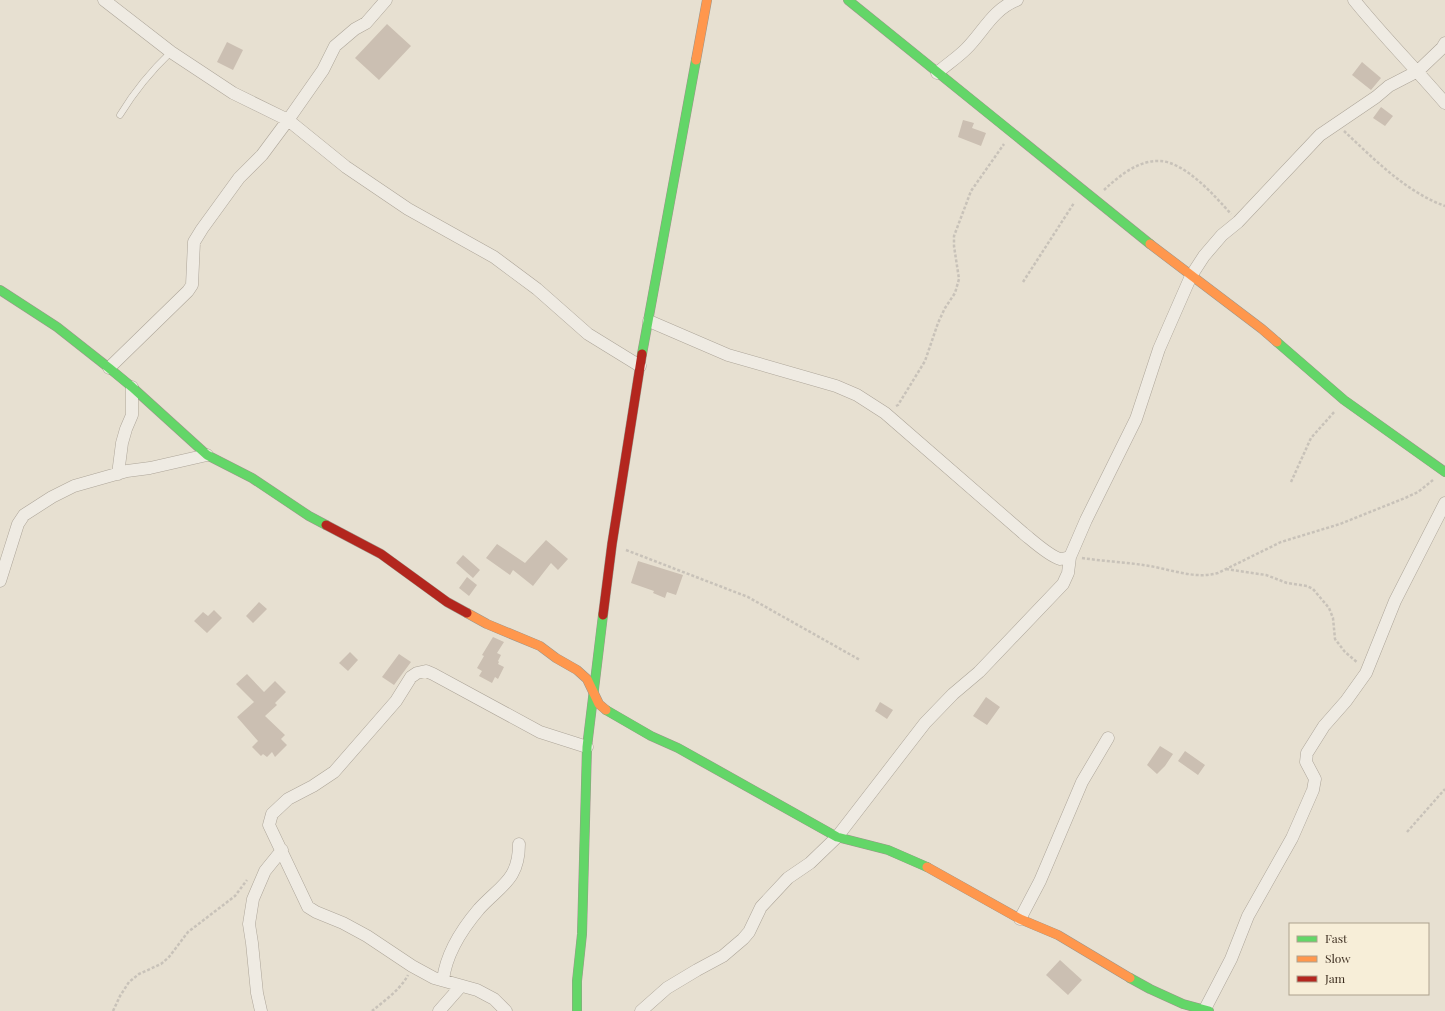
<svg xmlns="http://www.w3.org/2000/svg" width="1445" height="1011" font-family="'Playfair Display',serif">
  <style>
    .building { fill: #cbbfb2 }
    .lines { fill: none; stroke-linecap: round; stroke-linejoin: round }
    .lane-casing { stroke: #ada599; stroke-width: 7 }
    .street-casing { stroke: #ada599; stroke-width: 13 }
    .fast-casing { stroke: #9c958a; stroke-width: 10 }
    .slow-casing { stroke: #9c958a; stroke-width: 10 }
    .jam-casing { stroke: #9c958a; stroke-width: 10 }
    .path { stroke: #c8c2b9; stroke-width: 2.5; stroke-dasharray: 3 2; stroke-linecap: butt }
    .lane { stroke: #efebe3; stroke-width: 6 }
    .street { stroke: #efebe3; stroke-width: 12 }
    .fast { stroke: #63d668; stroke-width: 9 }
    .slow { stroke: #ff974d; stroke-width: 9 }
    .jam { stroke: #b3261e; stroke-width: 9 }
  </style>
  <rect width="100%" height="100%" fill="#e7e0d1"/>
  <path class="building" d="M387,24L411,46L379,80L355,58Z
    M227,42L243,50L233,70L217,62Z
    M1362,62L1381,78L1371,90L1352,75Z
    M1381,107L1393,116L1385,126L1373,118Z
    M963,120L974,123L972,128L986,133L981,146L958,137Z
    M546,540L568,559L558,570L551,563L533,586L513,570L510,575L486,558L497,544L525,563Z
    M463,555L480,570L473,578L456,563Z
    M638,561L683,575L676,595L667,592L665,598L653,593L654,591L631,583Z
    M467,577L477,585L469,596L459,588Z
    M259,602L267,609L253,623L246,616Z
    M214,610L222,618L207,633L194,621L203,612L208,616Z
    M493,637L504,642L497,653L501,655L498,661L499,662L498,664L504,667L498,679L495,677L492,683L479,676L482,671L477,668L484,656L482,655Z
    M350,652L358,660L348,671L339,663Z
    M399,654L411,662L394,685L382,677Z
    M247,674L264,692L275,681L286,692L275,703L277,705L265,716L285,735L281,739L287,745L275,757L272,752L267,757L263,754L261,756L252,747L258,741L237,717L254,702L236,684Z
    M986,697L1000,707L987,725L973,716Z
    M880,702L893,710L887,719L875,711Z
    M1160,746L1173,754L1165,766L1157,774L1147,765Z
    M1185,751L1205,765L1198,775L1178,761Z
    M1060,960L1082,980L1068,995L1046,975Z"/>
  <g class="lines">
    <defs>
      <path id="lane" d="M120,115C134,92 151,71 171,52"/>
      <path id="street" d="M104,0L171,52L233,93L288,120L346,167L408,209L494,257L537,289L588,334L640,366
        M1354,0C1383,36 1415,68 1445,103
        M937,73C946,65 957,58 966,49C984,31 992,10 1017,0
        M649,321L728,355L836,386L857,395L885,413L1023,533C1033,541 1049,556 1060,559C1064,559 1066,558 1070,557
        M109,368L188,291L192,285L194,242L202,229L239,178L262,155L288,120L323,70L335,46L355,29L366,23L386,0
        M118,474L122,443L126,429L132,415V387
        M0,581L18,524L24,515L52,497L74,486L127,471L150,468L207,455
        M1020,919L1040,881L1082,782L1108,738
        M443,980C446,954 462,929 479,909C501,885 519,880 519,844
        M1205,1009L1231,959L1248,916L1292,838L1313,790L1315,779L1306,762L1307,753L1324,726L1346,701L1366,673L1395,601L1445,503
        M261,1011L257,993L252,943L249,924L253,899L265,871L282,850
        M439,1011L461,986
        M506,1011L494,999L477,990L434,978L412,966L367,936L343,923L316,912L308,907L269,825L272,814L288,799L313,786L334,772L396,701L411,677L417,673L426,671L433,674L540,732L587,747
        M641,1011L667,988L697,970L723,956L743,939L749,932L761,907L788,878L810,863L837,837L925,723L953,694L979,672L1063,584L1068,573L1070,557L1086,520L1136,419L1159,349L1191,276L1204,256L1222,235L1238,222L1320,135L1376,97L1389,86L1418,71L1442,48L1445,43"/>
      <path id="fast" d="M848,0L1150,244
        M0,290L57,327L109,368L132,387L207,455L252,478L309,516L326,525
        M1277,342L1344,400L1445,472
        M642,354L696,60
        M606,710L651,736L678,748L837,837L888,850L927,867
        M1130,978L1150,989L1183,1004L1209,1011
        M577,1011V981L582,934L587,747L603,615"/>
      <path id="slow" d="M696,60L707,0
        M1150,244L1262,329L1277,342
        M467,613L487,624L540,646L556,658L577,670L587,679L599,704L606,710
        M927,867L1020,919L1058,935L1130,978"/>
      <path id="jam" d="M326,525L381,554L447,602L467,613
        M603,615L612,544L642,354"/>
    </defs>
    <use href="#lane" class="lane-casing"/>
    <use href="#street" class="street-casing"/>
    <use href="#fast" class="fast-casing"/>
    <use href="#slow" class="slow-casing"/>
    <use href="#jam" class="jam-casing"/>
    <path class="path" d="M1344,131C1374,159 1406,192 1445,206
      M1104,190C1119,176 1138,160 1160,161C1185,162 1215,196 1231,214
      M1023,282L1074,203
      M896,406L898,405L925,361L938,323L945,308L955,293L959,279L954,246V236L971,191L1004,144
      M1291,482L1311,438L1335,411
      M626,550L748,597L860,660
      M1082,558C1102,561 1123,562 1143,565C1168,568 1194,580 1218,573L1281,542L1340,524L1405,498L1418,492L1433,480
      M1226,569L1266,575L1287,583L1307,586L1313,589L1329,608L1333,618L1335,639L1345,652L1358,663
      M1407,832L1445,789
      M113,1011L120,996L129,982L139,974L161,964L169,957L188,932L235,896L247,880
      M372,1011C384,1001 400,990 408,975"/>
    <use href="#lane" class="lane"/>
    <use href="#street" class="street"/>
    <use href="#fast" class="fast"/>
    <use href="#slow" class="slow"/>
    <use href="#jam" class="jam"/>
  </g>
  <rect x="1289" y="923" width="140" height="72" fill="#f7eed8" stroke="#ada18e"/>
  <rect x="1297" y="936" width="20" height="6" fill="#63d668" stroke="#ada18e"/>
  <text x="1325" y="943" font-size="12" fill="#3d2e20">Fast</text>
  <rect x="1297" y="956" width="20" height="6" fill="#ff974d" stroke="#ada18e"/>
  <text x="1325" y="963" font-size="12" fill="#3d2e20">Slow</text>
  <rect x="1297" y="976" width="20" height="6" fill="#b3261e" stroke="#ada18e"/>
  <text x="1325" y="983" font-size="12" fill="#3d2e20">Jam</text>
</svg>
